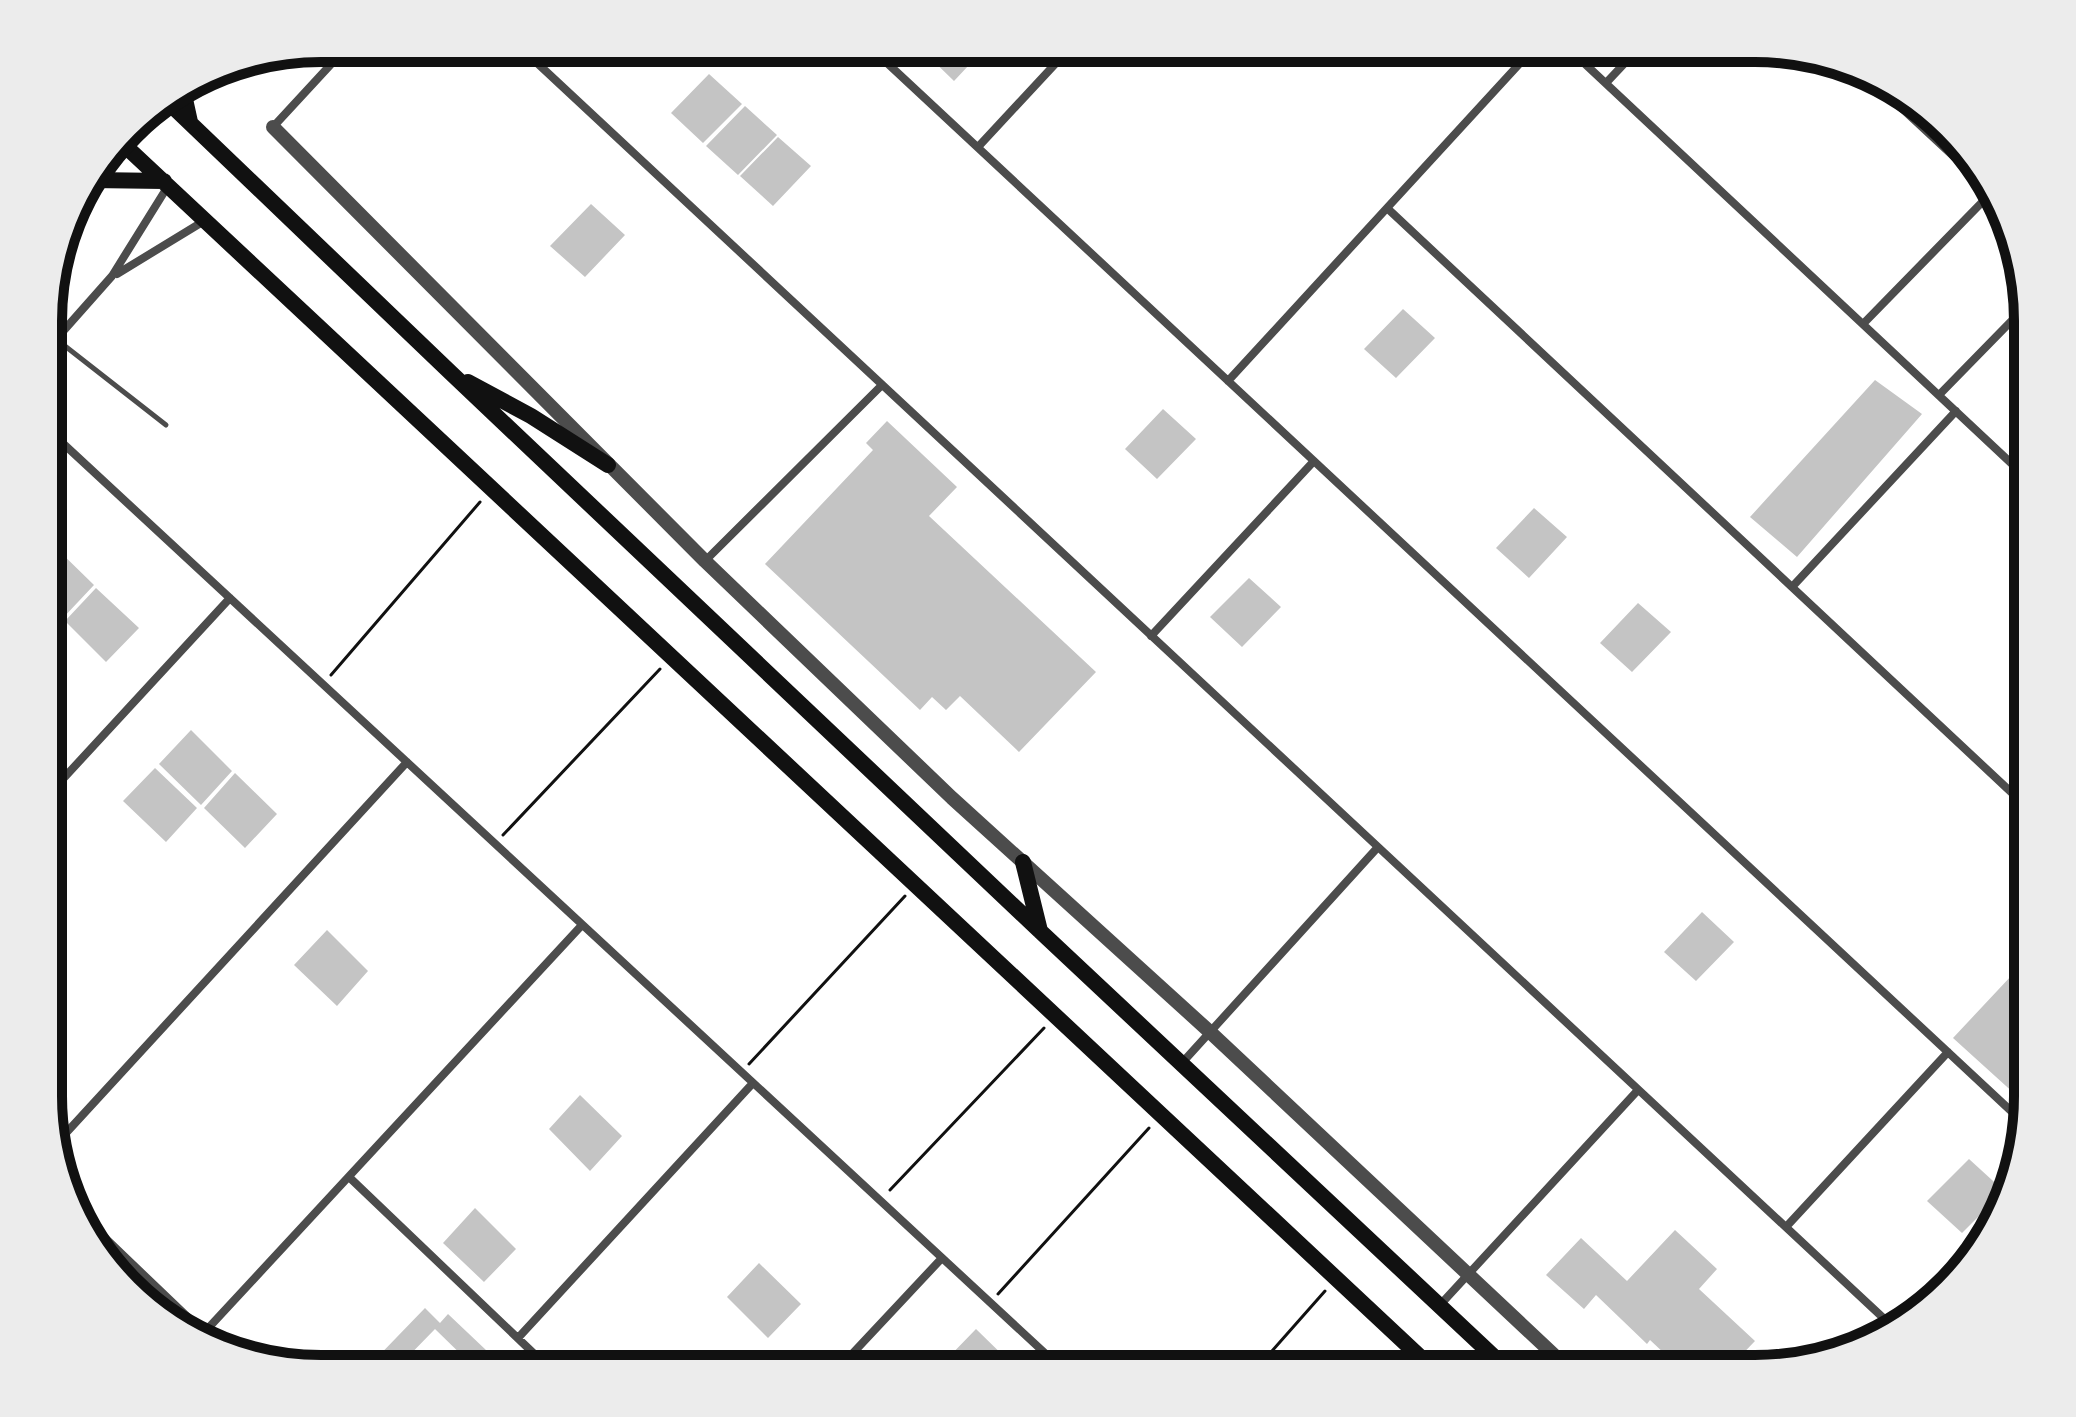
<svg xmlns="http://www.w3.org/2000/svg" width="2076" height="1417" font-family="Manrope,sans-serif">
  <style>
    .building { fill: #c4c4c4 }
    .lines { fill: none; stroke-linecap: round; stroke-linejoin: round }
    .path { stroke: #111; stroke-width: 3 }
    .service { stroke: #4c4c4c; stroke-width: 5 }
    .minor { stroke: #4c4c4c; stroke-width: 8 }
    .tertiary { stroke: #4c4c4c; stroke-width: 14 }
    .primary { stroke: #111; stroke-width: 16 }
    .rim { fill: none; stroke: #111; stroke-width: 10 }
  </style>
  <rect width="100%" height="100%" fill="#fff"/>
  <path class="building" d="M920,48H985L954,81Z
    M709,74L742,104L703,143L671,113Z
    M745,106L777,135L738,175L706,146Z
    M778,137L811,166L773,206L740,176Z
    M591,204L625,235L585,277L550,246Z
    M1403,309L1435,338L1396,378L1364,349Z
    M1875,380L1922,414L1797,557L1750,517Z
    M1163,409L1196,439L1157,479L1125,449Z
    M887,421L957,487L929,516L1096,672L1019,752L960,696L946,710L932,697L920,710L765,564L873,450L866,443Z
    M1534,508L1567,537L1529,578L1496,548Z
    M52,544L94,585L62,619L50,608V546Z
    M1249,578L1281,607L1242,647L1210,617Z
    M96,588L139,628L106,662L65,621Z
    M1638,603L1671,632L1632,672L1600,643Z
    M191,730L232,771L201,805L159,764Z
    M155,768L197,808L166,842L123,801Z
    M235,773L277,814L245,848L204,808Z
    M1702,912L1734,942L1696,981L1664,952Z
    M327,930L368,971L337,1006L294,965Z
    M2027,959V1105L1953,1038Z
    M580,1095L622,1136L590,1171L549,1129Z
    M1969,1159L2004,1191L1962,1233L1927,1201Z
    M475,1208L516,1249L484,1282L443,1243Z
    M1675,1230L1717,1269L1699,1289L1755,1341L1728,1369H1681L1650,1340L1647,1344L1596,1295L1584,1309L1546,1275L1581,1238L1627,1281Z
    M759,1263L801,1304L768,1338L727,1297Z
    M425,1308L440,1323L448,1314L506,1369H476L435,1329L397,1368H367Z
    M976,1329L1017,1369H951L944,1362Z"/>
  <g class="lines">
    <path class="path" d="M331,675L480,502
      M503,835L660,669
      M749,1064L905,896
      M890,1190L1044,1028
      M998,1294L1149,1128
      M1256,1369L1325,1291"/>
    <path class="service" d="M56,339L166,425"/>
    <path class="minor" d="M521,48L1893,1327
      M871,48L2025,1124
      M1568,48L2027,478
      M1865,74L1992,192
      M1606,83L1638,49
      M273,127L346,48
      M978,147L1070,48
      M1387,208L2027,807
      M117,274L204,221
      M1863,324L1993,191
      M50,346L112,276L168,186
      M1228,381L1534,48
      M1939,395L2027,305
      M50,431L55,436L50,440
      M55,436L1062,1369
      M705,561L882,385
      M1792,587L1956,411
      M1151,636L1314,461
      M50,793L230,598
      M1181,1064L1378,847
      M55,1145L407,762
      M349,1177L550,1369
      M78,1212L220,1348
      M1786,1227L1948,1052
      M1440,1305L1638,1090
      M200,1337L582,925
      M518,1338L753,1083
      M838,1369L942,1258"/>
    <path class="tertiary" d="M273,127L705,561L952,798L1210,1032L1569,1369"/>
    <path class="primary" d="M183,90L190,122
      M166,100L451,373L1041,932L1507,1369
      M121,142L1433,1369
      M92,180L164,181
      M468,382L531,416L608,465
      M1023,862L1040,931"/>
  </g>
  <path d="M0 0H2076V1417H0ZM321 62H1755A259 259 0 0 1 2014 321V1096A259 259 0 0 1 1755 1355H321A259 259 0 0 1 62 1096V321A259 259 0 0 1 321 62Z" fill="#ececec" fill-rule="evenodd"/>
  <path class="rim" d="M321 62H1755A259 259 0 0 1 2014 321V1096A259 259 0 0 1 1755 1355H321A259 259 0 0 1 62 1096V321A259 259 0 0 1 321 62Z"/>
</svg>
